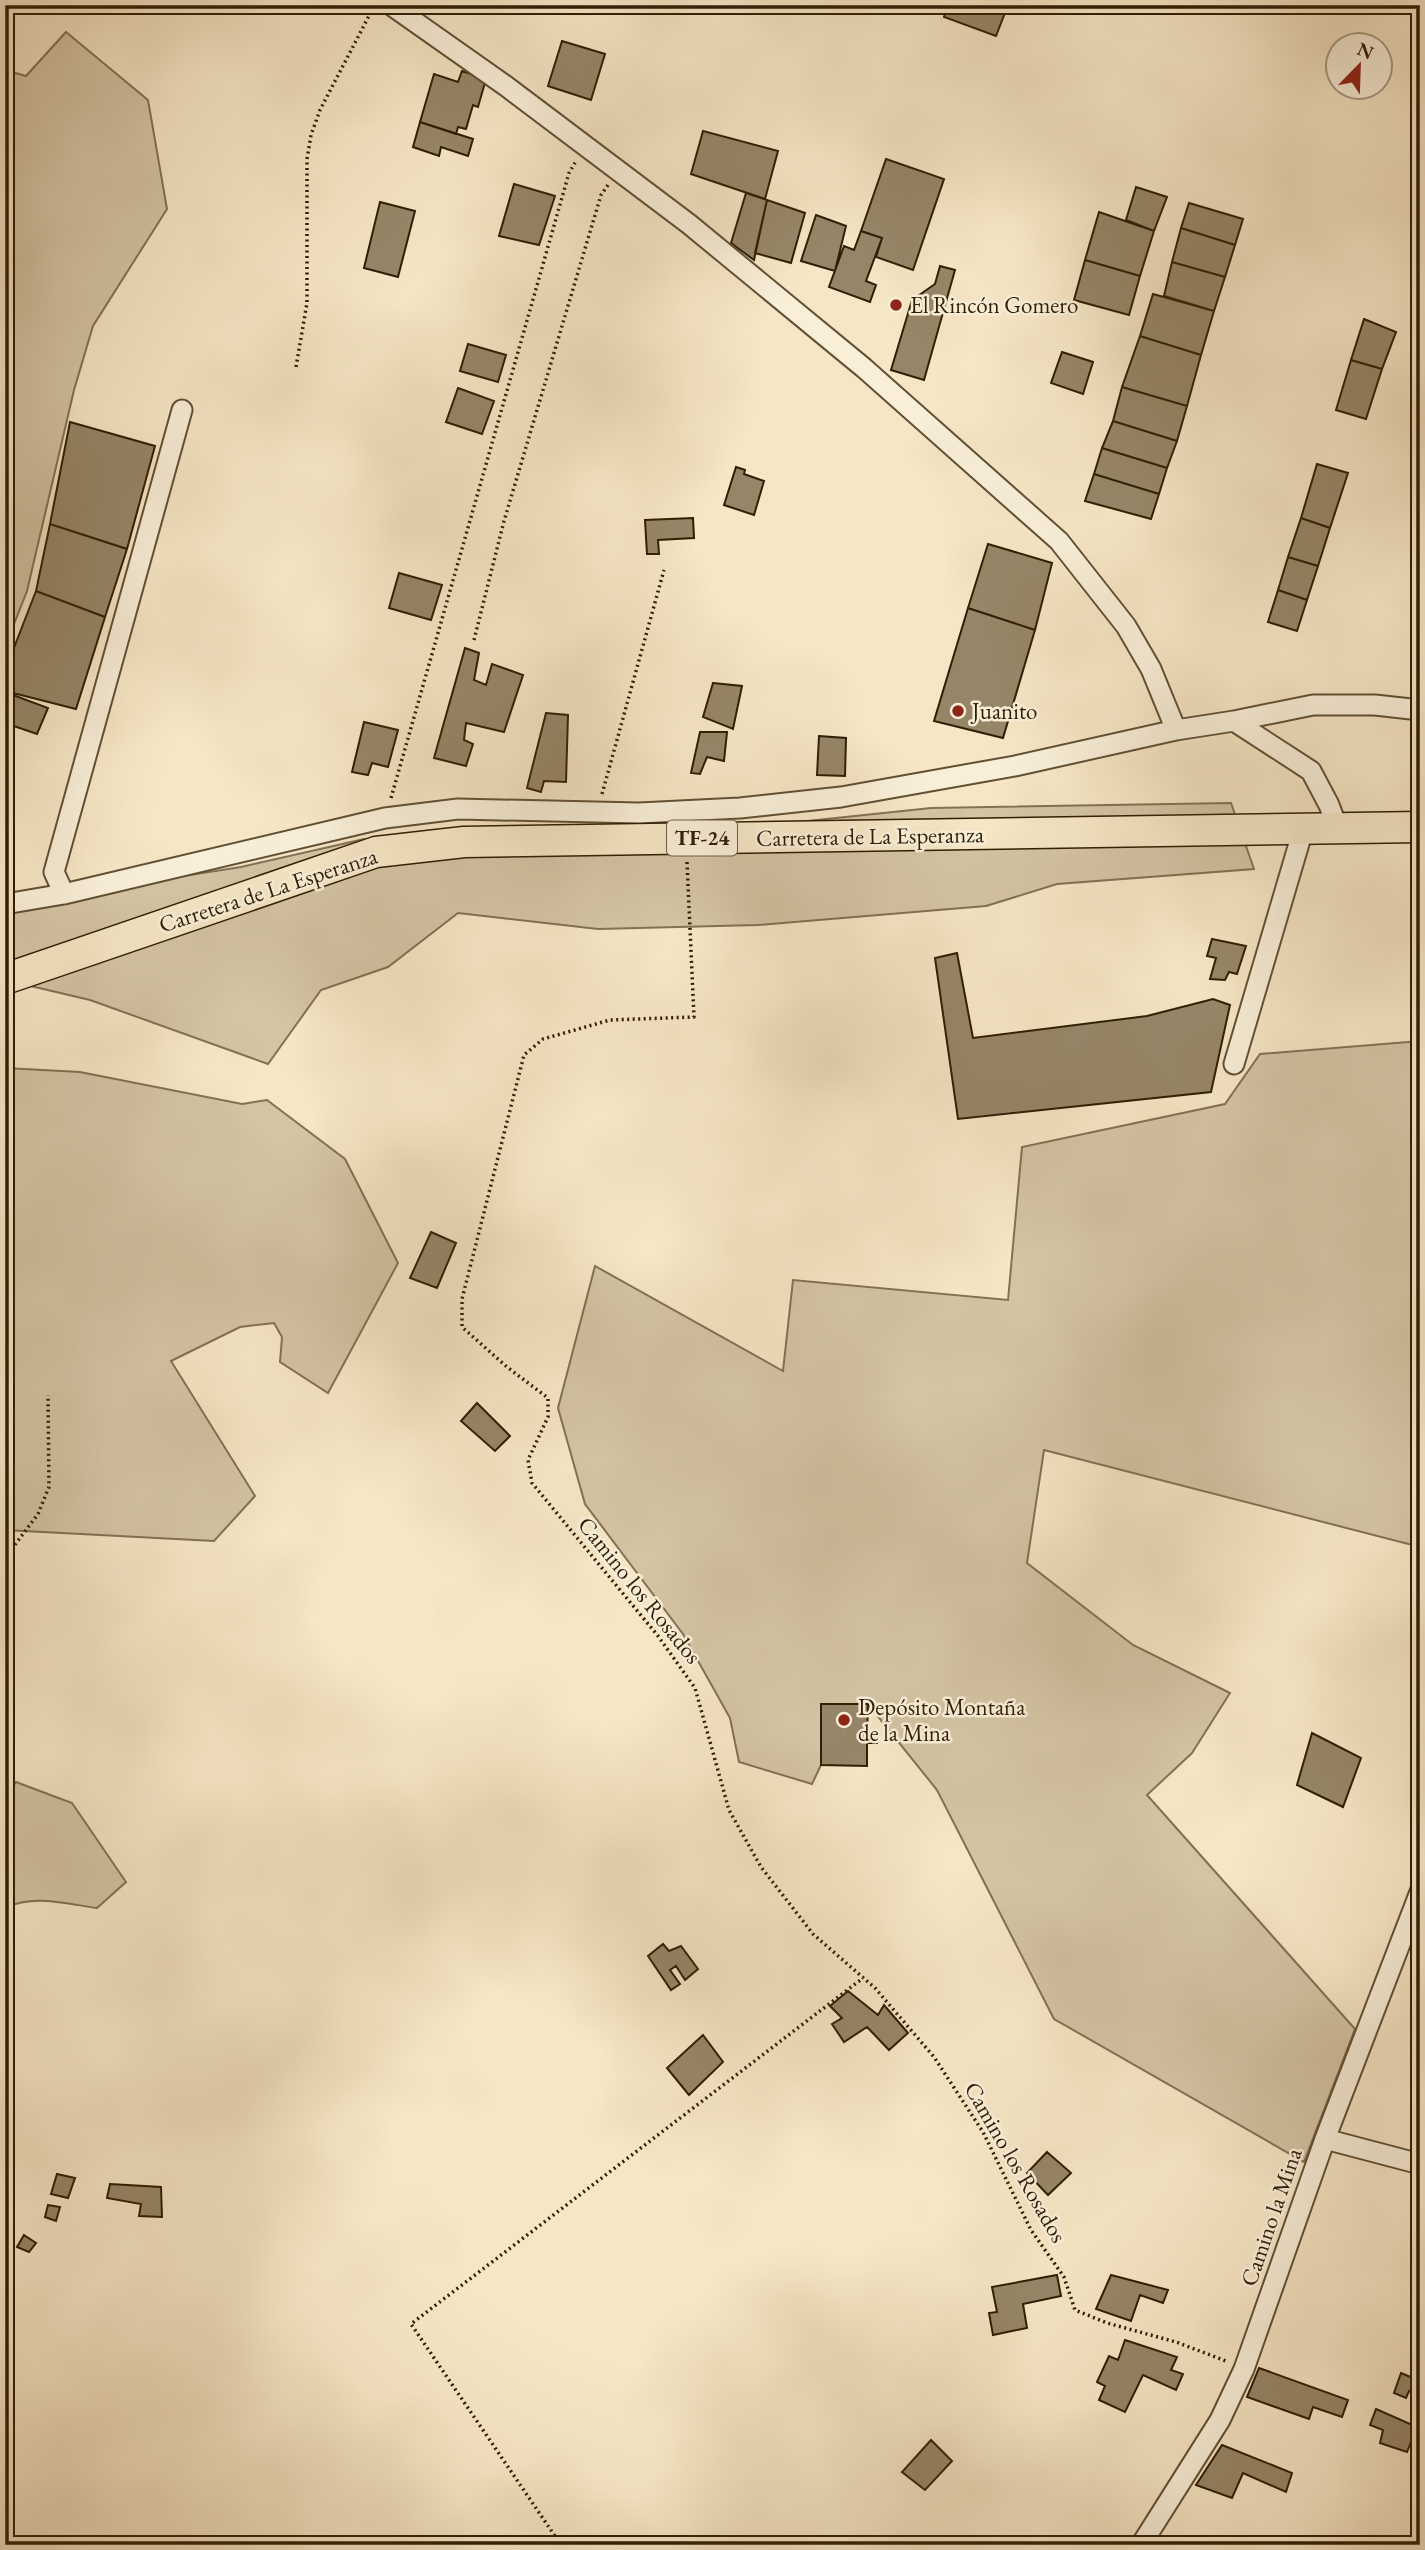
<svg xmlns="http://www.w3.org/2000/svg" width="1425" height="2550" font-family="'EB Garamond',serif">
  <style>
    .green { fill: #d4c4a4; stroke: #827154; stroke-width: 2 }
    .building { fill: #968668; stroke: #2f1e04; stroke-width: 2 }
    .lines { fill: none; stroke-linecap: round; stroke-linejoin: round }
    .minor-casing { stroke: #615034; stroke-width: 23 }
    .primary-casing { stroke: #2f1e04; stroke-width: 33 }
    .path { stroke: #2f1e04; stroke-width: 3.5; stroke-dasharray: 2 3.5; stroke-linecap: butt }
    .minor { stroke: #f9efd9; stroke-width: 19 }
    .primary { stroke: #f6e6c5; stroke-width: 30 }
    .poi-dot { fill: #8f2418; stroke: #f9efd9; stroke-width: 2.5 }
    .labels { text-anchor: middle; stroke-width: 5; stroke-linejoin: round; paint-order: stroke }
    .shield { fill: #f9efd9; stroke: #6c5d44; stroke-width: 2 }
    .shield-label { font-size: 21px; font-weight: bold; fill: #2f1e04 }
    .poi-label { font-size: 23px; fill: #2f1e04; stroke: #f9efd9; text-anchor: start }
    .street-label { font-size: 23px; fill: #2f1e04; stroke: #f9efd9 }
  </style>
  <rect width="100%" height="100%" fill="#f6e6c5"/>
  <filter id="stains"><feTurbulence type="fractalNoise" baseFrequency=".00286" numOctaves="4"/><feColorMatrix values="0 0 0 0 .2 0 0 0 0 .09 0 0 0 0 .02 0 0 0 .5 -.17"/></filter>
  <radialGradient id="worn" r=".72"><stop offset=".6" stop-color="#630" stop-opacity="0"/><stop offset="1" stop-color="#630" stop-opacity=".3"/></radialGradient>
  <path class="green" d="M66,32L148,100L167,209L93,326L74,390L27,591L5,647V70L26,76Z
    M1231,803L1254,869L1057,884L986,906L758,925L598,929L458,913L388,967L321,990L268,1064L90,1000L5,980V904L241,867L364,839L426,861L931,808Z
    M1420,1041V1547L1044,1450L1027,1563L1133,1645L1230,1693L1192,1753L1147,1795L1355,2029L1304,2162L1054,2019L937,1790L868,1704H821V1765L812,1784L739,1762L730,1718L683,1634L585,1504L558,1408L595,1266L783,1371L793,1280L1008,1300L1022,1147L1225,1104L1260,1054Z
    M5,1068L80,1072L242,1104L267,1100L345,1159L398,1263L328,1393L280,1362L282,1337L274,1323L240,1327L171,1361L255,1496L214,1541L5,1530Z
    M16,1782L72,1803L126,1882L97,1908C66,1904 34,1894 5,1908V1798Z"/>
  <path class="building" d="M948,5H1008L996,36L944,17Z
    M562,41L605,54L591,100L548,86Z
    M462,71L486,79L478,107L473,105L466,129L458,127L456,134L420,122L434,74L458,82Z
    M420,122L473,139L468,156L441,147L439,156L413,147Z
    M703,131L778,151L765,199L691,174Z
    M886,159L944,179L913,270L876,257L882,238L861,231Z
    M514,184L555,196L539,245L499,236Z
    M1136,187L1167,197L1154,231L1126,220Z
    M746,193L767,200L754,260L731,243Z
    M767,200L805,213L791,263L755,253Z
    M380,202L415,211L398,277L364,268Z
    M1189,203L1243,219L1235,245L1181,228Z
    M1099,212L1154,231L1140,276L1085,260Z
    M816,215L846,226L835,271L801,261Z
    M1181,228L1235,245L1225,277L1172,262Z
    M861,231L882,238L866,281L876,285L870,302L829,287L844,246L854,250Z
    M1085,260L1140,276L1129,315L1074,300Z
    M1172,262L1225,277L1214,311L1164,296Z
    M940,266L955,270L924,380L891,370L912,300L935,284Z
    M1153,294L1214,311L1201,355L1140,336Z
    M1364,319L1396,332L1382,369L1351,360Z
    M1140,336L1201,355L1187,406L1122,387Z
    M468,344L506,355L498,382L460,371Z
    M1062,352L1093,362L1083,394L1051,383Z
    M1351,360L1382,369L1366,419L1336,410Z
    M1122,387L1187,406L1177,441L1113,421Z
    M458,388L494,401L482,434L446,422Z
    M1113,421L1177,441L1167,468L1102,448Z
    M70,422L155,446L127,549L50,524Z
    M1102,448L1167,468L1159,494L1094,474Z
    M1317,464L1348,473L1330,528L1301,518Z
    M736,467L745,470L744,474L764,481L754,515L724,505Z
    M1094,474L1159,494L1151,519L1085,501Z
    M693,518L694,538L658,540L659,554H647L645,520Z
    M1301,518L1330,528L1318,566L1288,557Z
    M50,524L127,549L105,617L36,591Z
    M988,544L1052,563L1035,630L968,608Z
    M1288,557L1318,566L1307,600L1278,590Z
    M399,573L442,585L431,620L389,608Z
    M1278,590L1307,600L1297,631L1268,622Z
    M36,591L105,617L76,709L5,691V671Z
    M968,608L1035,630L1003,738L934,721Z
    M465,648L479,653L474,680L486,685L492,664L523,675L504,732L466,723L464,740L473,744L466,766L434,758Z
    M713,683L742,686L733,729L703,717Z
    M5,692L48,708L37,734L5,723Z
    M546,713L568,715L566,782L544,781L541,792L527,788Z
    M364,722L398,730L388,767L372,763L368,775L352,772Z
    M700,732H727L724,761L707,757L700,774L691,773Z
    M819,736L846,738L845,776L817,775Z
    M1212,939L1246,946L1237,974L1229,972L1225,980L1210,979L1216,958L1207,956Z
    M957,953L973,1038L1147,1016L1213,999L1230,1005L1211,1092L958,1119L935,958Z
    M431,1232L456,1243L437,1288L410,1278Z
    M477,1403L510,1436L495,1451L461,1421Z
    M821,1704H868L867,1736H878L877,1743H867V1766L821,1765Z
    M1312,1733L1361,1758L1343,1807L1297,1785Z
    M663,1944L669,1951L681,1946L698,1969L685,1980L676,1966L670,1970L680,1984L671,1990L648,1956Z
    M848,1991L878,2015L884,2005L908,2033L889,2050L867,2027L844,2042L832,2024L842,2018L830,2006Z
    M703,2035L723,2062L689,2095L667,2068Z
    M1047,2152L1071,2173L1048,2195L1027,2173Z
    M57,2174L75,2178L68,2198L51,2194Z
    M110,2184L161,2187L162,2217L139,2216L141,2204L107,2198Z
    M48,2205L60,2207L56,2221L45,2217Z
    M24,2235L36,2243L29,2252L17,2247Z
    M1057,2275L1061,2296L1023,2304L1027,2328L993,2335L989,2313L997,2312L992,2287Z
    M1111,2275L1168,2290L1163,2303L1140,2295L1131,2321L1096,2309Z
    M1125,2340L1177,2357L1171,2370L1183,2374L1176,2390L1143,2375L1125,2412L1099,2400L1105,2386L1097,2382L1109,2356L1118,2360Z
    M1259,2368L1348,2400L1342,2417L1313,2407L1309,2419L1247,2397Z
    M1401,2373L1420,2381V2395L1409,2391L1406,2398L1394,2393Z
    M1376,2409L1417,2427L1407,2452L1380,2443L1383,2430L1370,2425Z
    M931,2440L952,2461L925,2490L902,2472Z
    M1222,2445L1292,2473L1286,2492L1243,2473L1232,2498L1196,2485Z"/>
  <g class="lines">
    <defs>
      <path id="minor" d="M391,5L506,86L689,224L864,368L1059,541L1126,626L1151,669L1176,730
        M1234,721L1311,771L1329,805L1338,829
        M64,894L54,872L182,410
        M5,904L64,894L385,818L458,809L639,813L740,808L841,797L1015,766L1176,730L1234,721L1313,705H1375L1420,710
        M1234,1064L1303,830
        M1325,2139L1420,2164
        M1141,2545L1220,2420L1244,2369L1325,2139L1420,1892"/>
      <path id="primary" d="M5,979L376,852L464,842L1420,827"/>
    </defs>
    <use href="#minor" class="minor-casing"/>
    <use href="#primary" class="primary-casing"/>
    <path class="path" d="M296,367L307,303V159L311,135L320,110L372,10
      M474,640L504,521L601,195L608,185
      M602,794L664,570
      M391,798L569,173L576,161
      M687,862L694,1017L610,1020L543,1039L524,1055L462,1299V1327L507,1367L548,1398V1417L528,1460L532,1483L658,1636L695,1688L729,1810L761,1867L813,1934L875,1988L934,2057L983,2132L1031,2230L1064,2277L1075,2310L1107,2323L1176,2342L1226,2361
      M5,1558L38,1514L49,1487L48,1395
      M561,2545L411,2324L863,1978"/>
    <use href="#minor" class="minor"/>
    <use href="#primary" class="primary"/>
  </g>
  <g class="poi-dot">
    <circle cx="896" cy="305" r="7"/>
    <circle cx="958" cy="711" r="7"/>
    <circle cx="844" cy="1720" r="7"/>
  </g>
  <g class="labels">
    <rect class="shield" x="667" y="820.5" width="70" height="35" rx="5"/>
    <g class="shield-label">
      <text x="702" y="845">TF-24</text>
    </g>
    <g class="poi-label">
      <text x="910" y="313">El Rincón Gomero</text>
      <text x="972" y="719">Juanito</text>
      <text x="858" y="1715">Depósito Montaña<tspan x="858" dy="26">de la Mina</tspan></text>
    </g>
    <g class="street-label">
      <text transform="translate(870 836) rotate(-1)" y="8">Carretera de La Esperanza</text>
      <text transform="translate(268 890) rotate(-18)" y="8">Carretera de La Esperanza</text>
      <text transform="translate(640 1590) rotate(51)" y="8">Camino los Rosados</text>
      <text transform="translate(1016 2162) rotate(60)" y="8">Camino los Rosados</text>
      <text transform="translate(1271 2217) rotate(-71)" y="8">Camino la Mina</text>
    </g>
  </g>
  <rect width="1425" height="2550" fill="none" stroke="#f6e6c5" stroke-width="28"/>
  <rect x="7" y="7" width="1411" height="2536" fill="none" stroke="#2f1e04" stroke-width="3.5"/>
  <rect x="14" y="14" width="1397" height="2522" fill="none" stroke="#2f1e04" stroke-width="2"/>
  <g transform="translate(1359 66) rotate(23)"><circle r="33" fill="#f9efd9" stroke="#a89b84" stroke-width="2"/>
  <path d="M0-5L12 26L0 18L-12 26Z" fill="#8f2418"/>
  <text y="-10" font-size="19" font-weight="bold" text-anchor="middle" fill="#2f1e04">N</text>
  </g>
  <rect width="100%" height="100%" filter="url(#stains)"/>
  <rect width="100%" height="100%" fill="url(#worn)"/>
</svg>
